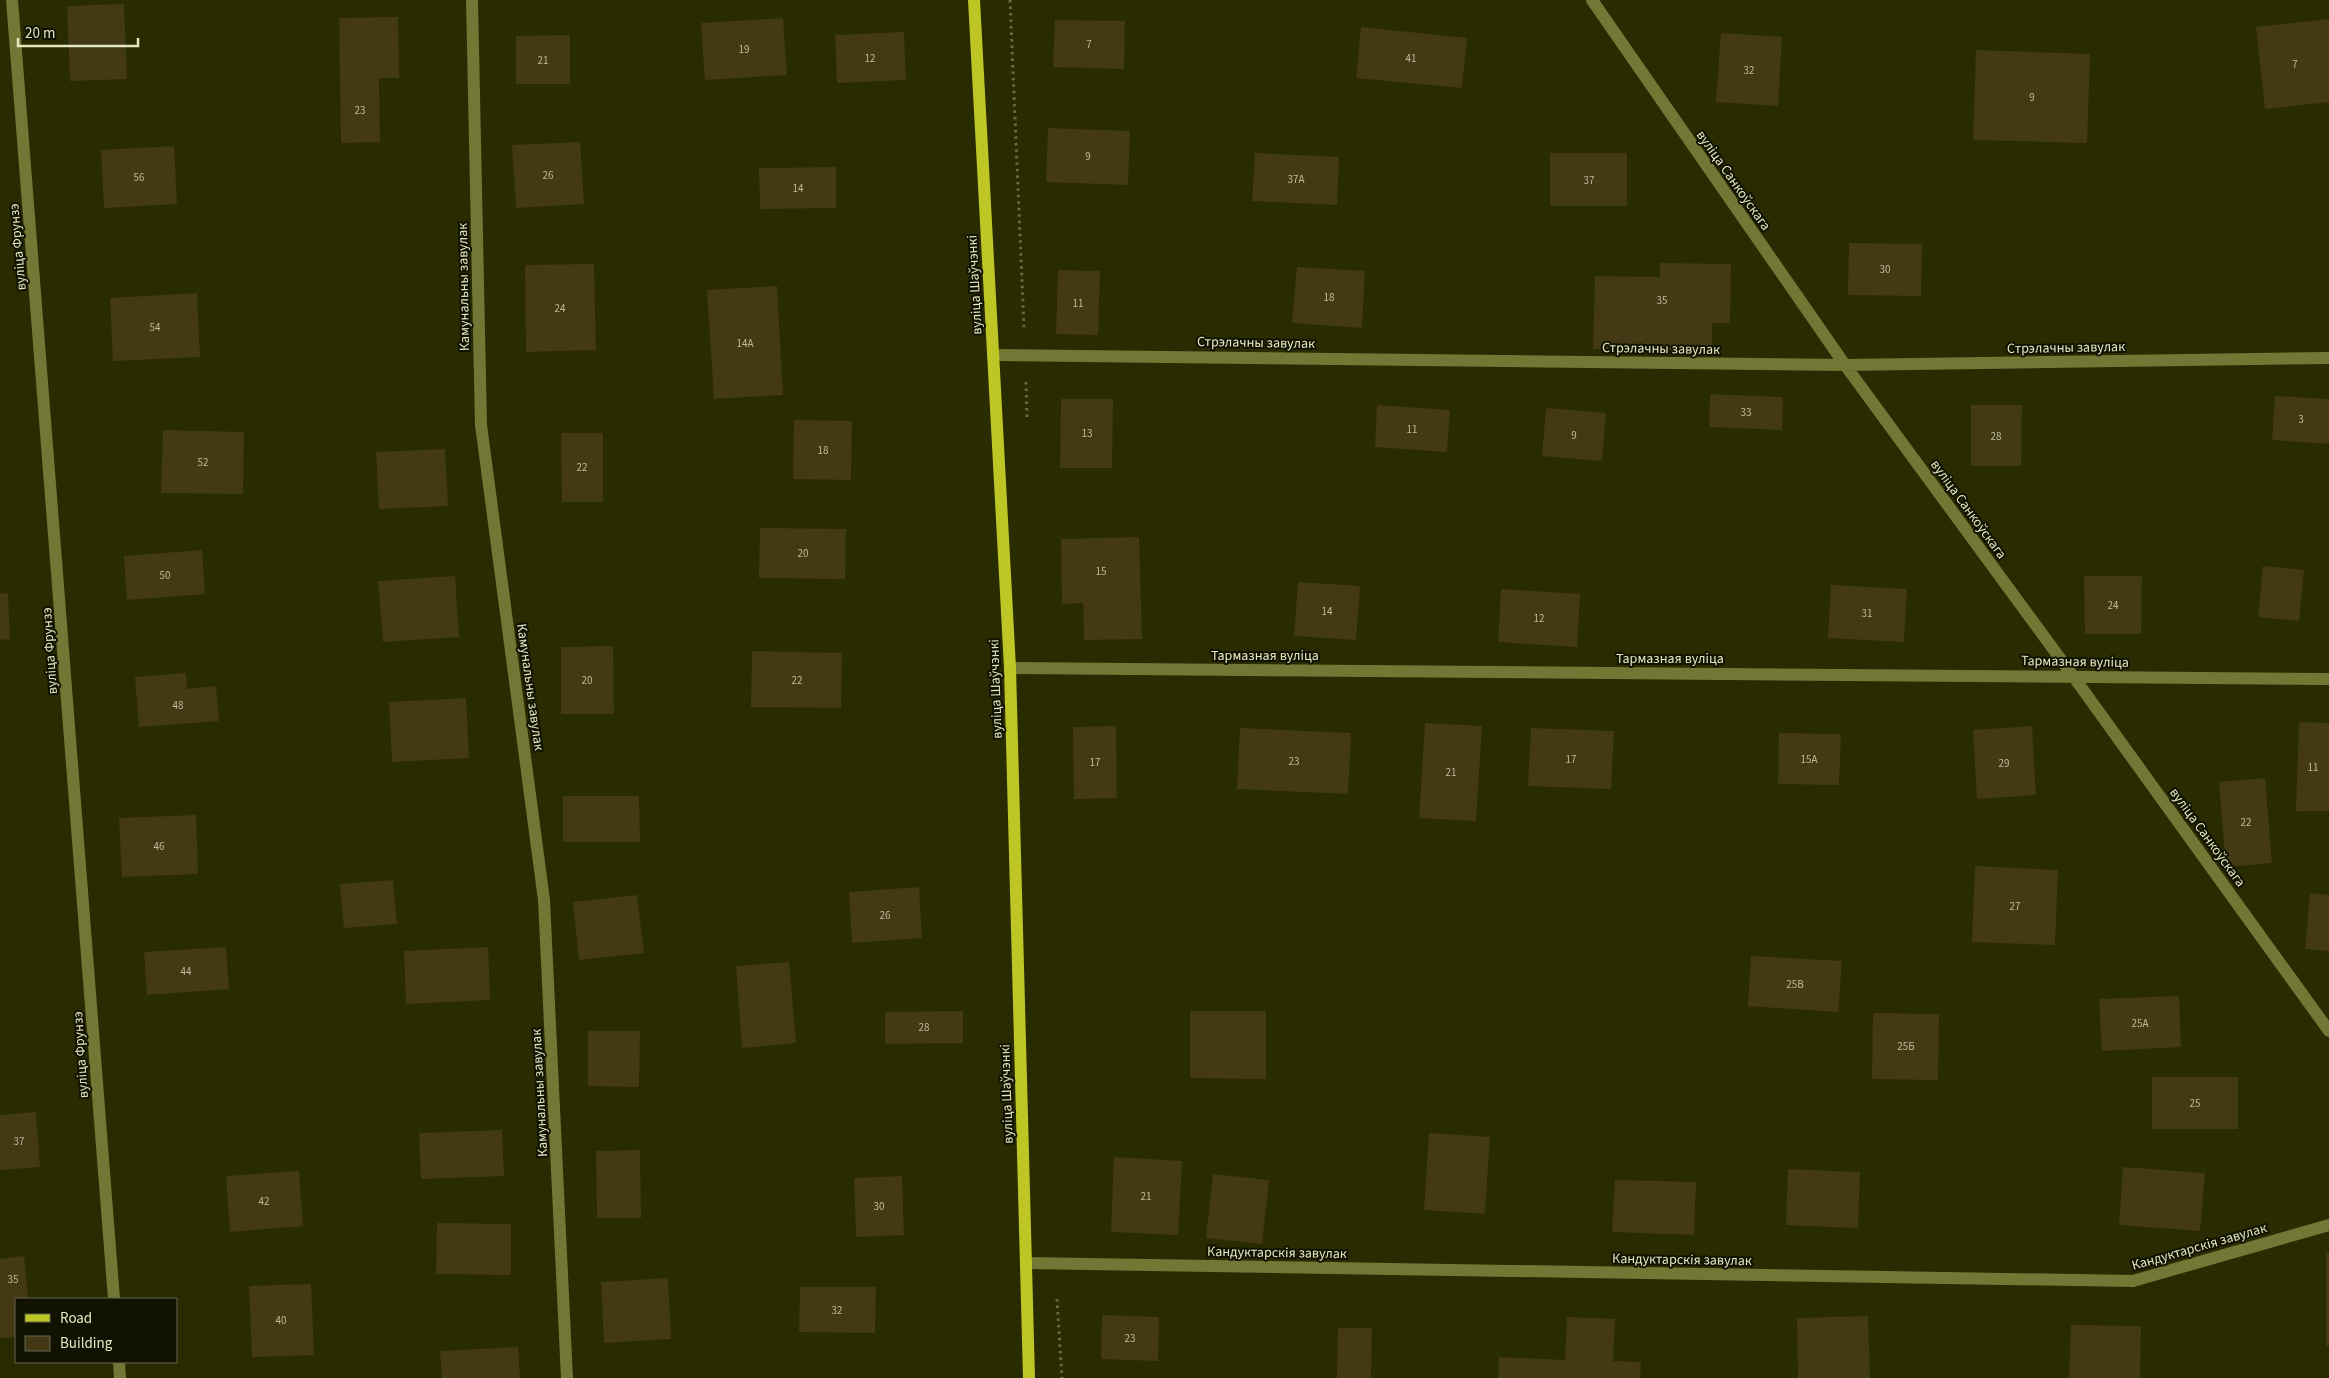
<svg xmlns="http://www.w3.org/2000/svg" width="2329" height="1378" font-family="'Source Sans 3',sans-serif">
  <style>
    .building { fill: #443915 }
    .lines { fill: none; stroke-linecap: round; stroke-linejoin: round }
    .path { stroke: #696c42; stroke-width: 3; stroke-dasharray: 2.5 4; stroke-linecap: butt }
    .minor { stroke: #727735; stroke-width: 12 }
    .major { stroke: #bec625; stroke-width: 12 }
    .labels { text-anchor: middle; stroke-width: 4; stroke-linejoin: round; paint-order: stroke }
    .number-label { font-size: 11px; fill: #bcbc97 }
    .street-label { font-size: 14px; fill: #e4e8c2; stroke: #111200 }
  </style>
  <rect width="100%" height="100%" fill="#292b00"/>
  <path class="building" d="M124,4L127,79L70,81L67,6Z
    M398,17L399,78H379L380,142L341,143L339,18Z
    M783,18L787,75L705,80L701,23Z
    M2329,19V102L2265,109L2256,27Z
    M1055,20L1125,21L1124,69L1053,67Z
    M1361,27L1467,38L1462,88L1356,78Z
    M904,32L906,80L837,83L835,35Z
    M1721,33L1782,37L1778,106L1716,102Z
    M570,35V84H516V36Z
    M1976,50L2090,54L2087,143L1973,140Z
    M1048,128L1130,131L1128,185L1046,182Z
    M580,142L584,204L516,208L512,145Z
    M174,146L177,204L104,208L101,150Z
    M1255,153L1339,157L1337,205L1252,201Z
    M1550,153H1627V206H1550Z
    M836,167V208L760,209L759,168Z
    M1849,243L1922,244L1921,296L1848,295Z
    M1660,263L1731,264L1730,323H1712V351L1593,349L1595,276L1660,277Z
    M594,264L596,350L526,352L525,265Z
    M1297,267L1365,271L1362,328L1292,323Z
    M1058,270L1100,271L1098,335L1056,334Z
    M777,286L783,395L714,399L707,290Z
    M197,293L200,357L113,361L110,298Z
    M1710,394L1783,397L1782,430L1709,427Z
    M2275,396L2329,399V444L2272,440Z
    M1061,399H1113L1112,468H1060Z
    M1377,405L1450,410L1447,452L1375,447Z
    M1971,405H2022L2021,466H1971Z
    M1546,408L1606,413L1602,461L1542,456Z
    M794,420L852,421L851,480L793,479Z
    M163,430L244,432L243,494L161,493Z
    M561,433H603V502H562Z
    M445,449L448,506L379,509L376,452Z
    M760,528L846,529L845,579L759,578Z
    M1139,537L1142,639L1084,640L1083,603L1062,604L1061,539Z
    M202,550L205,594L127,600L124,556Z
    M2263,566L2304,570L2299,621L2258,617Z
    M455,576L459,637L383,642L378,581Z
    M2084,576H2142L2141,634H2085Z
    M1298,582L1360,586L1356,640L1294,636Z
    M1831,585L1907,589L1904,642L1828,638Z
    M1501,589L1580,594L1577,647L1498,642Z
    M8,593L10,639L0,640V594Z
    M613,646L614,714H561V647Z
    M752,651L842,653L841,708L751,707Z
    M186,673L187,689L216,686L219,721L139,727L135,677Z
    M466,698L469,758L392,762L389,702Z
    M2299,722L2329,723V811H2296Z
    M1425,723L1482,726L1476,821L1419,818Z
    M1116,726L1117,798L1074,799L1073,727Z
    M2032,726L2036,795L1977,799L1973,730Z
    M1240,728L1351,733L1348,794L1237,789Z
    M1531,728L1614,731L1611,789L1528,786Z
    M1779,733L1841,734L1839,785L1778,784Z
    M2265,778L2272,863L2226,867L2219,782Z
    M563,796H639L640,842H563Z
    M196,815L198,874L122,877L119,818Z
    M1975,866L2058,870L2055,945L1972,942Z
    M393,880L397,924L344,928L340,884Z
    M919,887L922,938L852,943L849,892Z
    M2310,893L2329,895V951L2305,949Z
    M637,895L644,953L579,960L573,902Z
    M226,947L229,989L147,995L144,952Z
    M488,947L490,1000L406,1004L404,951Z
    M1751,956L1842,961L1838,1012L1748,1006Z
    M789,962L796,1043L742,1048L736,966Z
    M2179,996L2181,1047L2102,1051L2099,999Z
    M963,1011V1043L885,1044V1012Z
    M1190,1011H1266V1079L1190,1078Z
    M1873,1013L1939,1014L1938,1080L1872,1079Z
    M588,1031H640L639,1087L588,1086Z
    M2152,1077H2238V1129H2152Z
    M36,1112L40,1167L0,1170V1115Z
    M502,1130L504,1176L421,1179L419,1133Z
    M1429,1133L1490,1137L1485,1214L1424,1210Z
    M640,1150L641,1218H597L596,1151Z
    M1114,1157L1182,1161L1178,1235L1111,1232Z
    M2123,1167L2205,1173L2200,1231L2119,1225Z
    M1788,1169L1860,1172L1858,1228L1786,1225Z
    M299,1171L303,1226L230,1232L226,1176Z
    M1213,1174L1269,1180L1262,1244L1206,1238Z
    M902,1176L904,1235L856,1237L854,1178Z
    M1615,1180L1696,1182L1694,1235L1612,1232Z
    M437,1223L511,1224V1275L436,1274Z
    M2326,1252H2329V1346H2326Z
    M24,1256L28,1299H16V1337L0,1338V1259Z
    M668,1278L671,1339L604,1343L601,1282Z
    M311,1284L314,1355L252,1357L249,1286Z
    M800,1287H876L875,1333L799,1332Z
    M1102,1315L1159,1317L1158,1361L1101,1359Z
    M1868,1316L1870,1378H1798L1797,1318Z
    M1567,1317L1615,1319L1613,1361L1641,1362L1640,1378H1498L1499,1357L1565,1360Z
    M2071,1325L2141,1326L2140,1378H2069Z
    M1338,1328H1372L1371,1378H1337Z
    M518,1347L520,1378H442L440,1351Z"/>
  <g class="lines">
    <path class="path" d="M1010,0L1024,328
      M1026,382L1027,418
      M1057,1299L1062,1378"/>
    <path class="minor" d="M12,0L114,1299
      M472,0L481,425L544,900L567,1378
      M1592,0L1845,365L2073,676L2329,1031
      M993,355L1845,365L2329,358
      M1010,668L2329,679
      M1026,1263L2133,1281L2329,1225
      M119,1362L120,1378"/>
    <path class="major" d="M974,0L1010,668L1029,1378"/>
  </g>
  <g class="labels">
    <g class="number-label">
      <text x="1089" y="48">7</text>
      <text x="744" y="53">19</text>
      <text x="870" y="62">12</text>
      <text x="1411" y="62">41</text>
      <text x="543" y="64">21</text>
      <text x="2295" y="68">7</text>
      <text x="1749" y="74">32</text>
      <text x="2032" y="101">9</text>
      <text x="360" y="114">23</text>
      <text x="1088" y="160">9</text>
      <text x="548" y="179">26</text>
      <text x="139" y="181">56</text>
      <text x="1296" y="183">37А</text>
      <text x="1589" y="184">37</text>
      <text x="798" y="192">14</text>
      <text x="1885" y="273">30</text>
      <text x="1329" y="301">18</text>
      <text x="1662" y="304">35</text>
      <text x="1078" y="307">11</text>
      <text x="560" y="312">24</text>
      <text x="155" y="331">54</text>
      <text x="745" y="347">14А</text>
      <text x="1746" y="416">33</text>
      <text x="2301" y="423">3</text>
      <text x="1412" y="433">11</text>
      <text x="1087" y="437">13</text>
      <text x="1574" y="439">9</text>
      <text x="1996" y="440">28</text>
      <text x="823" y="454">18</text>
      <text x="203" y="466">52</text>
      <text x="582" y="471">22</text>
      <text x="803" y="557">20</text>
      <text x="1101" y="575">15</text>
      <text x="165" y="579">50</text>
      <text x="2113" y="609">24</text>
      <text x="1327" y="615">14</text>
      <text x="1867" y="617">31</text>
      <text x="1539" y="622">12</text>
      <text x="587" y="684">20</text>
      <text x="797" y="684">22</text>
      <text x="178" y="709">48</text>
      <text x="1571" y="763">17</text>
      <text x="1809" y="763">15А</text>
      <text x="1294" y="765">23</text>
      <text x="1095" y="766">17</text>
      <text x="2004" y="767">29</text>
      <text x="2313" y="771">11</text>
      <text x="1451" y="776">21</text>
      <text x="2246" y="826">22</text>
      <text x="159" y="850">46</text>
      <text x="2015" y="910">27</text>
      <text x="885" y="919">26</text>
      <text x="186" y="975">44</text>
      <text x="1795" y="988">25В</text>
      <text x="2140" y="1027">25А</text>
      <text x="924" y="1031">28</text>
      <text x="1906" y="1050">25Б</text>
      <text x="2195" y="1107">25</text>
      <text x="19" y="1145">37</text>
      <text x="1146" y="1200">21</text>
      <text x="264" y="1205">42</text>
      <text x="879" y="1210">30</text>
      <text x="13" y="1283">35</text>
      <text x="837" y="1314">32</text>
      <text x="281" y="1324">40</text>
      <text x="1130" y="1342">23</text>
    </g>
    <g class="street-label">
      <text transform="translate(1734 180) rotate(55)" y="5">вуліца Санкоўскага</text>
      <text transform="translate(17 247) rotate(-95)" y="5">вуліца Фрунзэ</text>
      <text transform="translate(974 285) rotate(-93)" y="5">вуліца Шаўчэнкі</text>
      <text transform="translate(463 287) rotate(-91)" y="5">Камунальны завулак</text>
      <text transform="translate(1256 342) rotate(1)" y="5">Стрэлачны завулак</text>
      <text transform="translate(2066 347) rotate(-1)" y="5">Стрэлачны завулак</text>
      <text transform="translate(1661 348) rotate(1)" y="5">Стрэлачны завулак</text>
      <text transform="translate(1969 509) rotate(54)" y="5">вуліца Санкоўскага</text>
      <text transform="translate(49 651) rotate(-94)" y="5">вуліца Фрунзэ</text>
      <text x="1265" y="660">Тармазная вуліца</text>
      <text x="1670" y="663">Тармазная вуліца</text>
      <text transform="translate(2075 661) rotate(1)" y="5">Тармазная вуліца</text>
      <text transform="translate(531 687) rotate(82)" y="5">Камунальны завулак</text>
      <text transform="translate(995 689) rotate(-92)" y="5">вуліца Шаўчэнкі</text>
      <text transform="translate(2208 837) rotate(54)" y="5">вуліца Санкоўскага</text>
      <text transform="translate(80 1055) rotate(-94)" y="5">вуліца Фрунзэ</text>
      <text transform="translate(539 1093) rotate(-93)" y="5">Камунальны завулак</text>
      <text transform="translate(1006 1094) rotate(-92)" y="5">вуліца Шаўчэнкі</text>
      <text transform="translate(2199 1246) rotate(-16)" y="5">Кандуктарскія завулак</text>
      <text transform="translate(1277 1252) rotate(1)" y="5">Кандуктарскія завулак</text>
      <text transform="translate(1682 1259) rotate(1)" y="5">Кандуктарскія завулак</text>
    </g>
  </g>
  <rect x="15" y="1298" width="162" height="65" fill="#111200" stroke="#65684e"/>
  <rect x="25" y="1314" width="25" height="8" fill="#bec625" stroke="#65684e"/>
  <text x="60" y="1323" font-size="15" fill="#e4e8c2">Road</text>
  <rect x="25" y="1336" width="25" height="15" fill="#443915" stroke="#65684e"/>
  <text x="60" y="1348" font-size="15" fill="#e4e8c2">Building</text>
  <path d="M18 38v8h120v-8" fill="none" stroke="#e4e8c2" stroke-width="2.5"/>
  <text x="25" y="38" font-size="15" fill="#e4e8c2" stroke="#111200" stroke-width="4" paint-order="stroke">20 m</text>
</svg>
